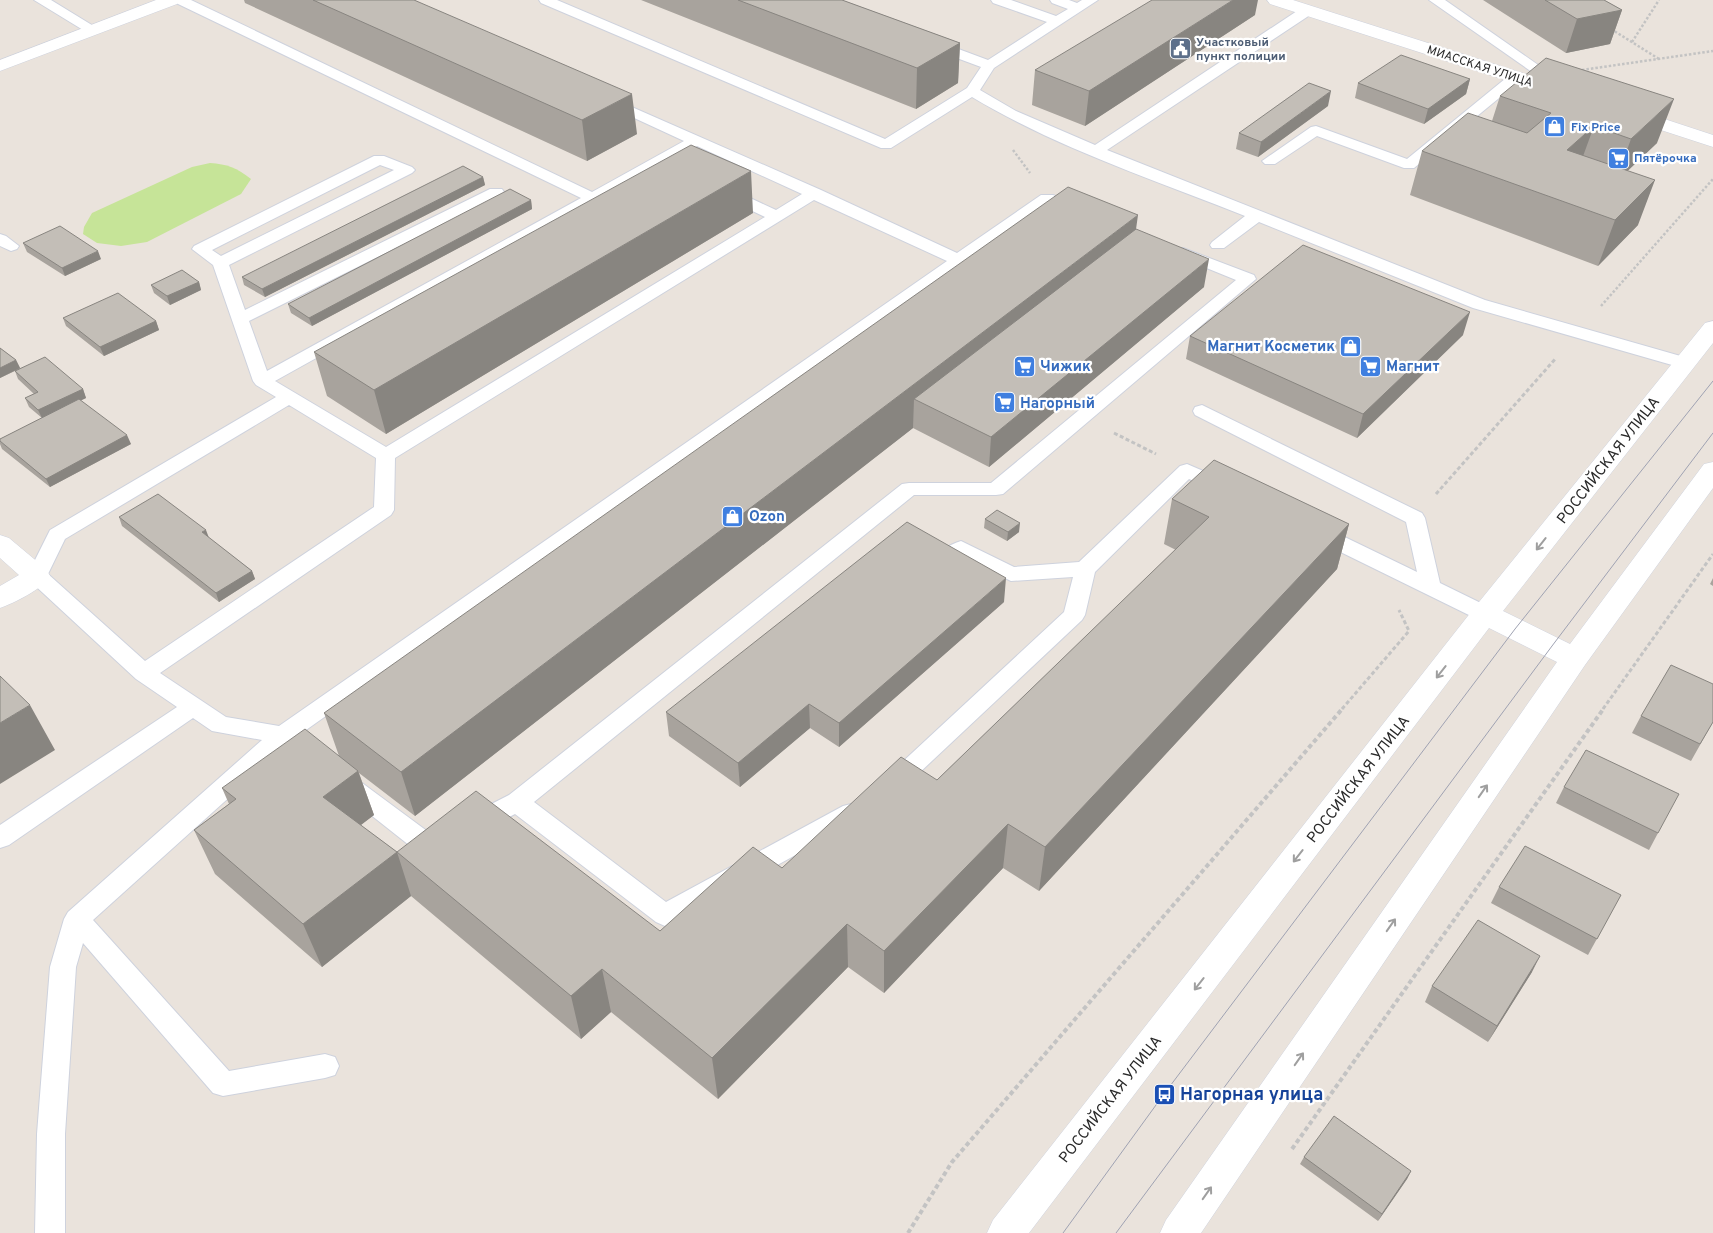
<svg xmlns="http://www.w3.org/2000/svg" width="1713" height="1233" font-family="Overpass,sans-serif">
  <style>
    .pitch { fill: #c6e498 }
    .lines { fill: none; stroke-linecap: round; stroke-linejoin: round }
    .lane-casing { stroke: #ced2dd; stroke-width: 2 }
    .street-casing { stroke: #ced2dd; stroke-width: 1 }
    .secondary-casing { stroke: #ced2dd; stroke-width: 1 }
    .path-far2 { stroke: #c3c3c3; stroke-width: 2.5; stroke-dasharray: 2.5 2; stroke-linecap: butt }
    .path-far1 { stroke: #c3c3c3; stroke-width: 3; stroke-dasharray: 4 2.5; stroke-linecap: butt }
    .path { stroke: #c3c3c3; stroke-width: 4; stroke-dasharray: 4.5 3; stroke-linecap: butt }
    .lane { fill: #fff; fill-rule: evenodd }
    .street { fill: #fff; fill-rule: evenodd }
    .secondary { fill: #fff; fill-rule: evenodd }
    .tram { stroke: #9fa2b2; stroke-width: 1 }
    .wall { fill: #a8a39d }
    .shaded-wall { fill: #888580 }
    .building { fill: #c3beb7; stroke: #888580 }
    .oneway { stroke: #9f9f9f }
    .labels { text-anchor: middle; stroke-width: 4.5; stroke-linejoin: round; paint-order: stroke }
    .far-service-label { font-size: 12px; font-weight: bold; fill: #4e5e75; stroke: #fff; text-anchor: start }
    .far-street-label { font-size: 12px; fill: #292929; stroke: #fff }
    .far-shop-label { font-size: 12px; font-weight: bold; fill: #366cbe; stroke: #fff; text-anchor: start }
    .shop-label { font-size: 15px; font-weight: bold; fill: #366cbe; stroke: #fff; text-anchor: start }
    .street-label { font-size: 15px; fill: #292929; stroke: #fff }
    .near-transit-label { font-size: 18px; font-weight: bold; fill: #164399; stroke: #fff; text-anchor: start }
  </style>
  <rect width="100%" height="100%" fill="#eae3dc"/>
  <path class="pitch" d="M210,163C227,164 237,168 251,179L241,194L147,242L121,246L97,243L83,234L84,227L92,213L192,167Z"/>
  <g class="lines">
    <defs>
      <path id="lane" d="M34,0H51L100,30L93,34L88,33Z
        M174,0H191L592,192L684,141L604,104L602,101L604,98L609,97L821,190L957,253L1041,195H1053L1084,208L1086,211L1084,214H1072L1048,204L299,735L319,751L323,757L319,763C304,768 295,757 284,748L93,920L229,1071L325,1054L335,1057L339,1066L335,1075L325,1078L223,1096L213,1093L83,943L76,967L65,1134V1233H35L37,1134L50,967L64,919L68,912L262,740L212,731L193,718L9,845L0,848V825L177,707L136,679L30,581L27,576L50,530L276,397L256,385L253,381L213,265L192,249L194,246L374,156H384L412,167L415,170L412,173L229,265L245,310L490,189H502L504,192L502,195L249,321L267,371L581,198L176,3ZM697,146L802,194L776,210L733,190H721L719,193L721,196L765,217L386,447L275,381ZM380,165L394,170L221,256L212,250ZM814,200L947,261L279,726L226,717L160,673L391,515L394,510L395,458ZM289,405L376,458L374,507L145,661L48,574L65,539Z
        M539,0H557L885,139L967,88L981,67L927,47L925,44L927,41H937L988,60L1047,22L993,3L991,0H1011L1056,16L1068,9L1052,3L1050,0H1069L1077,3L1082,0H1098L994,68L980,90L1016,111L1095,145L1303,7H1313L1315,10L1313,13L1107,150L1485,300L1691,359L1694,363L1691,367L1685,368L1679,367L1473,308L1259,222L1224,248H1212L1210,245L1212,242L1245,216C1154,180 1057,148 972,97L891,148H881L541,3Z
        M1429,0H1445L1564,83L1562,86H1552Z
        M1516,73L1521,74L1523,77L1521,80L1414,168H1404L1317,136L1275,164H1265L1262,161L1311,127L1316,126L1407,159L1511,74Z
        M0,234L6,236L19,246L17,249L11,251L0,246Z
        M1183,248L1254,275L1256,279L1003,494L996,495H914L534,802L666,902L843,806L851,804L859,806L863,813L859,820L674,922L665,926L656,922L515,814C501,821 484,835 468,830L464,823L468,816L509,795L902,484L909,483H991L1236,280L1177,256L1175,253L1177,250Z
        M1202,405L1422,513L1425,518L1440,583L1493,609L1496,614L1493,619L1485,621L1477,619L1310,537L1307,532L1310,527L1317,525L1324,527L1417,572L1406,522L1195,415L1193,411L1195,407Z
        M1187,464L1231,483L1234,487L1231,491L1224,493L1217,491L1189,479L1095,572L1085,615L1082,620L900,791L892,794L884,791L880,785L884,779L1064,612L1073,577L1011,581L962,557C952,564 944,573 931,569L928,564C934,554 950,544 961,541L1014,567L1079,562L1180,466Z
        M346,774L354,777L431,834L440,831L449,834L452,841L449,848L428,856L419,853L338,789L334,783L338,777Z"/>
      <path id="street" d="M156,0H180L177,4L0,71V60Z
        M1267,0H1293L1563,86L1565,90L1563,94L1556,96L1549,94L1270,4Z
        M1628,107L1713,135V147L1621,117L1619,113L1621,109Z
        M0,535L9,538L46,569L50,576C43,589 14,603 0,608V586L19,575L0,558Z"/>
      <path id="secondary" d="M1713,321V343L1503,611L1570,644L1704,464L1713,462V488L1585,665L1201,1233H1160L1166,1220L1557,662L1489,628L1029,1233H987L993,1220L1475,607L1705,323Z"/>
    </defs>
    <use href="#lane" class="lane-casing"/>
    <use href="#street" class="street-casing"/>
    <use href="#secondary" class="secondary-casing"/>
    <path class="path-far2" d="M1611,29L1659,59
      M1632,42L1659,0
      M1582,70L1713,51
      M1013,150L1030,173
      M1601,306L1713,179"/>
    <path class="path-far1" d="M1114,433L1156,454
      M1436,494L1556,358
      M1342,709L1409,631L1399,610
      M1603,709L1713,554"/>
    <path class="path" d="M1292,1149L1604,708
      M908,1233L952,1162L1343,708"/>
    <use href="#lane" class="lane"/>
    <use href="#street" class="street"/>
    <use href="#secondary" class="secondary"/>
    <path class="tram" d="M1063,1233L1164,1094L1515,629L1713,381
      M1116,1233L1552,646L1713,433"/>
  </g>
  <path class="wall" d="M244,0H414L637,134L587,161L245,3Z
    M641,0H842L960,43L958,83L916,109Z
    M1483,0H1604L1622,10L1610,44L1566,53Z
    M1255,15L1085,126L1032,105L1035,70Z
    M1470,79L1466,94L1424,124L1355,98L1358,83Z
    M1500,96L1657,143L1627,171L1638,225L1598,266L1410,195L1422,151L1492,121Z
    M1328,106L1258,157L1236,149L1239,133Z
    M483,177L485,185L265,297L244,285L242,277Z
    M531,200L532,209L312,326L291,313L288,304Z
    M753,213L386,434L327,396L314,352Z
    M1136,229L1204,287L989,467L913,428L415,816L359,773L374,815L360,825L397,852L660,931L782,868L937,780L1176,550L1164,544L1172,499L1349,524L1337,569L1039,891L1003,868L884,993L848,967L718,1099L611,1012L581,1039L411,896L322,967L215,874L194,830L229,804L222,788L339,756L324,713Z
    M23,243L101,259L65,276L27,252Z
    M199,282L201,290L170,305L154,293L151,285Z
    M63,318L156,321L159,330L104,356L66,326Z
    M1463,335L1357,438L1186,359L1190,336Z
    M0,348L16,360L20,368L83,389L86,398L80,401L131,444L50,487L2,449L0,444V439L42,418L29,407L25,398L34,394L18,379L15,371L0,378Z
    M119,517L209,538L252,571L255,579L219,602L122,526Z
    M985,519L1019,532L1007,541L984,528Z
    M1713,578V586L1710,584Z
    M1004,602L839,747L810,728L740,787L669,736L666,712Z
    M1641,716L1713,722L1691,761L1632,733Z
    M1564,787L1658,833L1649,850L1556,803Z
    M1499,887L1621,895L1588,955L1491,903Z
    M1532,972L1488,1042L1425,1002L1432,986Z
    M1304,1157L1411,1171L1407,1179L1378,1221L1300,1164Z"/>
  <path class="shaded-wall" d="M1233,0H1258L1255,15L1085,126L1089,91Z
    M1622,10L1610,44L1566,53L1577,19Z
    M960,43L958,83L916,109L917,68Z
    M1470,79L1466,94L1424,124L1428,109Z
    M1331,91L1328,106L1258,157L1261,142Z
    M632,94L637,134L587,161L582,120Z
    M1674,99L1657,143L1615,183L1631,139Z
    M1594,126L1578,170L1567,150Z
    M751,171L753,213L386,434L374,390Z
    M483,177L485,185L265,297L262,289Z
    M1655,180L1638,225L1598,266L1615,220Z
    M531,200L532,209L312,326L309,318Z
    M1138,215L1132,258L914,399L913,428L415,816L401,772Z
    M98,251L101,259L65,276L62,268Z
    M1209,259L1204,287L989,467L991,437Z
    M199,282L201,290L170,305L167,296Z
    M1470,312L1463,335L1357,438L1363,414Z
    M156,321L159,330L104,356L100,347Z
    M16,360L20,368L0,378V368Z
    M83,389L86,398L42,418L38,410Z
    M127,435L131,444L50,487L46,479Z
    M1020,523L1019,532L1007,541L1008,532Z
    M1349,524L1337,569L1039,891L1045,847Z
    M206,530L209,538L202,532Z
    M252,571L255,579L219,602L216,593Z
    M1006,578L1004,602L839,747V723Z
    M809,704L810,728L740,787L738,763Z
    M30,705L55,750L0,784V723Z
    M358,771L374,815L339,842L323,797Z
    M1008,824L1003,868L884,993V951Z
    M397,852L411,896L322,967L303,924Z
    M847,924L848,967L718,1099L712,1058Z
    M1540,956L1532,972L1488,1042L1497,1026Z
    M602,969L611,1012L581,1039L571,996Z
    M1411,1171L1407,1179L1378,1221L1382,1214Z"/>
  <path class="building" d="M313,0H414L632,94L582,120Z
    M738,0H842L960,43L917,68Z
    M1152,0H1233L1089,91L1035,70Z
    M1545,0H1604L1622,10L1577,19Z
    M1401,55L1470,79L1428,109L1358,83Z
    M1546,58L1674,99L1631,139L1594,126L1567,150L1655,180L1615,220L1422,151L1468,113L1527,133L1551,113L1500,96Z
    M1309,83L1331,91L1261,142L1239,133Z
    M691,145L751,171L374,390L314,352Z
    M463,166L483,177L262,289L242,277Z
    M1068,187L1138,215L401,772L324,713Z
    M510,189L531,200L309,318L288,304Z
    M60,226L98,251L62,268L23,243Z
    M1136,229L1209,259L991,437L914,399Z
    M1303,245L1470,312L1363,414L1190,336Z
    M182,270L199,282L167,296L151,285Z
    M118,293L156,321L100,347L63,318Z
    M0,348L16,360L0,368Z
    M45,357L83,389L38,410L25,398L38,392L15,371Z
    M79,399L127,435L46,479L0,441V439Z
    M1214,460L1349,524L1045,847L1008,824L884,951L847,924L712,1058L602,969L571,996L397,852L303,924L194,830L236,799L222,788L305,729L358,771L323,797L397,852L476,791L660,931L753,847L782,868L901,757L937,780L1209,517L1172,499Z
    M158,494L206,530L202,532L252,571L216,593L119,517Z
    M997,510L1020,523L1008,532L985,519Z
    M907,522L1006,578L839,723L809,704L738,763L666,712Z
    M1671,665L1713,684V722L1700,744L1641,716Z
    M0,676L30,705L0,723Z
    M1586,750L1679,794L1658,833L1564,787Z
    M1525,846L1621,895L1597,939L1499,887Z
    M1478,920L1540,956L1497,1026L1432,986Z
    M1334,1116L1411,1171L1382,1214L1304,1157Z"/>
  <defs><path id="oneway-shaft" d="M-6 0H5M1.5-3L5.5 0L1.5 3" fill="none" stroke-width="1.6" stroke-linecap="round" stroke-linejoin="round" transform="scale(1.25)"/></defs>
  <g class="oneway">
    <use href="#oneway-shaft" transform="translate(1541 544) rotate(128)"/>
    <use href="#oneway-shaft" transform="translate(1441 672) rotate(128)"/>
    <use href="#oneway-shaft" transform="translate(1483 791) rotate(-55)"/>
    <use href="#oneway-shaft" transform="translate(1298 856) rotate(128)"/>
    <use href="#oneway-shaft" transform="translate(1391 925) rotate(-55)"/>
    <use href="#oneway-shaft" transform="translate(1199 984) rotate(128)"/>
    <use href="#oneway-shaft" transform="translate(1299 1059) rotate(-55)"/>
    <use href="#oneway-shaft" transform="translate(1207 1193) rotate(-55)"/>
  </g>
  <defs>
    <symbol id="civic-square" viewBox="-11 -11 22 22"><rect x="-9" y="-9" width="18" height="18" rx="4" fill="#5c6f8a" stroke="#fff"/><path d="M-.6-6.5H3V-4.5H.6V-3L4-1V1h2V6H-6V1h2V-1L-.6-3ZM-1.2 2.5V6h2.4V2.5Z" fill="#fff"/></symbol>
    <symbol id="shop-square" viewBox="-11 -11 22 22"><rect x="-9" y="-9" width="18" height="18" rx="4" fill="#3f7fe0" stroke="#fff"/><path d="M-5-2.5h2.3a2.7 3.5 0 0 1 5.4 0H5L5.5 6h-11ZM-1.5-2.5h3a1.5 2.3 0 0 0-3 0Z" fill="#fff"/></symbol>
    <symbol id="supermarket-square" viewBox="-11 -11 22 22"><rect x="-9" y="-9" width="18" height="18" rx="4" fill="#3f7fe0" stroke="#fff"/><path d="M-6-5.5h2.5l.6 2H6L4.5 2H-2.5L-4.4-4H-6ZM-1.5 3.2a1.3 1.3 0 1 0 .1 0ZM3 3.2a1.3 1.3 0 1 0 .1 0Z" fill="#fff"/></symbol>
    <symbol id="bus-square" viewBox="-11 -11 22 22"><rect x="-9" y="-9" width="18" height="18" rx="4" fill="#1a4fb4" stroke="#fff"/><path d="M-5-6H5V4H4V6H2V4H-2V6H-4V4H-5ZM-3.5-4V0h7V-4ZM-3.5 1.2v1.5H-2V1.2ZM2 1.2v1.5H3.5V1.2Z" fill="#fff"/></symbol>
  </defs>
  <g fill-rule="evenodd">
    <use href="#civic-square" x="1168" y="36" width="25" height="25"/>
    <use href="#shop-square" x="1542" y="114" width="25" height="25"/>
    <use href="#supermarket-square" x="1606" y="146" width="25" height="25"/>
    <use href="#shop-square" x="1338" y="334" width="25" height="25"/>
    <use href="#supermarket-square" x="1012" y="354" width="25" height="25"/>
    <use href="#supermarket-square" x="1358" y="354" width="25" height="25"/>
    <use href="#supermarket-square" x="992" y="390" width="25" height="25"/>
    <use href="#shop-square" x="720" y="504" width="25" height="25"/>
    <use href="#bus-square" x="1152" y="1082" width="25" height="25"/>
  </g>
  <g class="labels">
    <g class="far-service-label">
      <text x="1196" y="46">Участковый<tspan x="1196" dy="14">пункт полиции</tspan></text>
    </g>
    <g class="far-street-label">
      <text transform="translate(1480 66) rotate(18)" y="4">МИАССКАЯ УЛИЦА</text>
    </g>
    <g class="far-shop-label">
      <text x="1571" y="131">Fix Price</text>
      <text x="1634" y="162">Пятёрочка</text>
    </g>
    <g class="shop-label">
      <text x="1335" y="351" text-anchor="end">Магнит Косметик</text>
      <text x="1040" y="371">Чижик</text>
      <text x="1386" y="371">Магнит</text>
      <text x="1020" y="408">Нагорный</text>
      <text x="749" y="521">Ozon</text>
    </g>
    <g class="street-label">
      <text transform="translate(1608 460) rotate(-52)" y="5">РОССИЙСКАЯ УЛИЦА</text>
      <text transform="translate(1358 779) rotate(-52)" y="5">РОССИЙСКАЯ УЛИЦА</text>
      <text transform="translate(1110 1099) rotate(-52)" y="5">РОССИЙСКАЯ УЛИЦА</text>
    </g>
    <g class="near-transit-label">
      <text x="1180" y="1100">Нагорная улица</text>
    </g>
  </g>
</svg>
